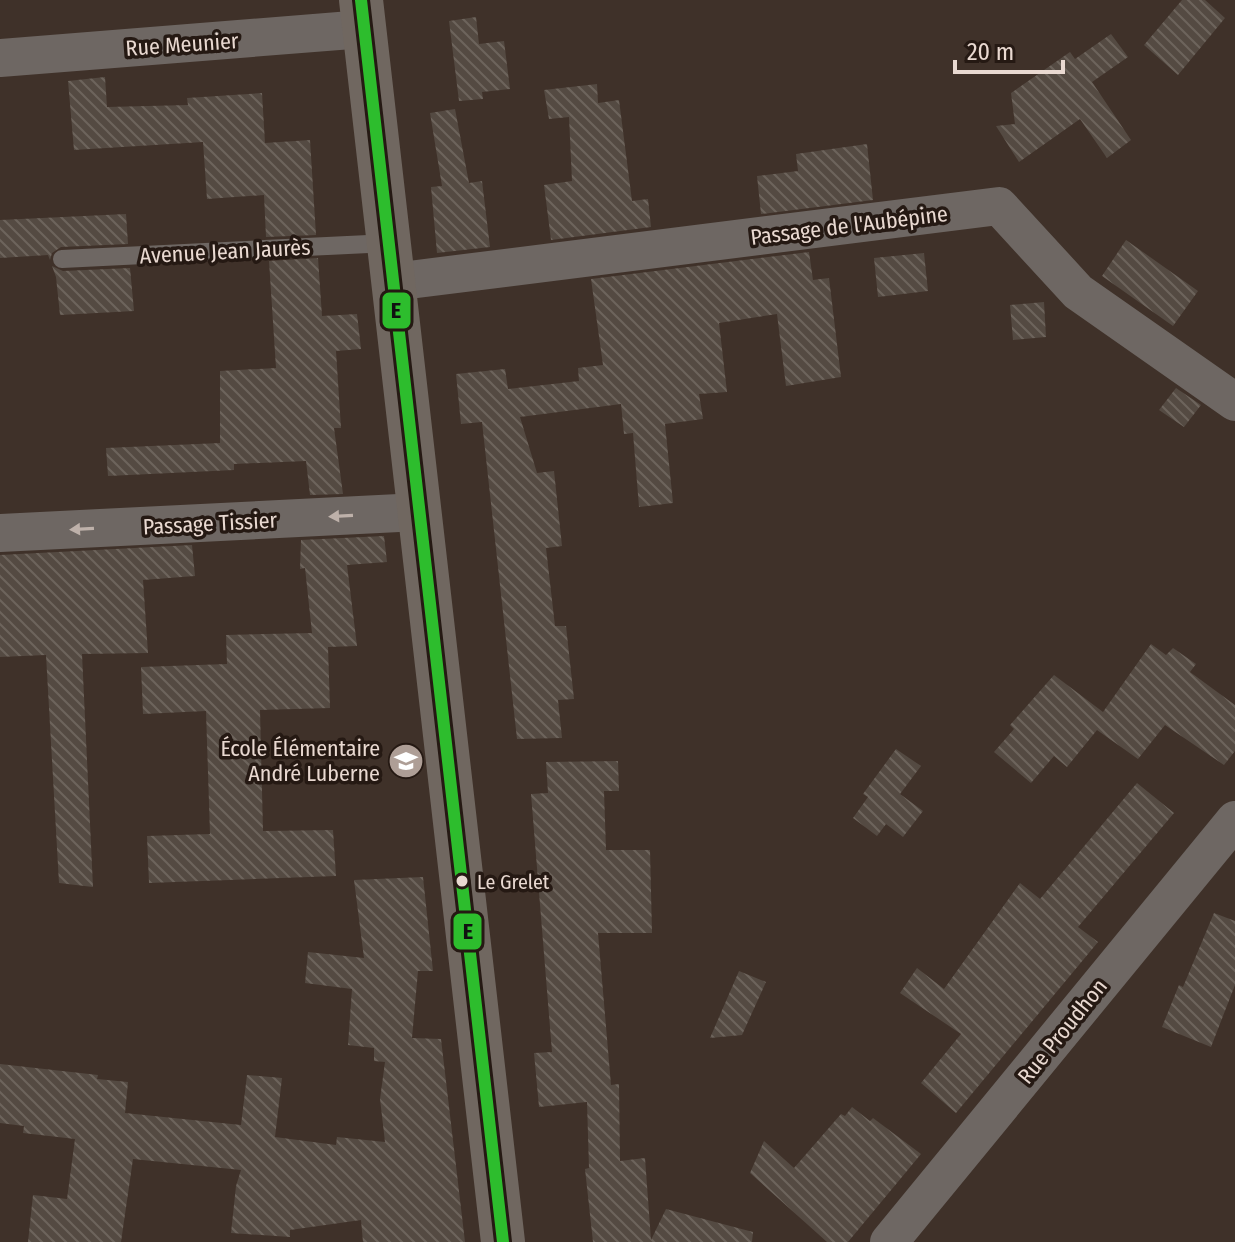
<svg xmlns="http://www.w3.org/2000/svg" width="1235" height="1242" font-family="'Fira Sans Condensed',sans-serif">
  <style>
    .building { fill: url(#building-back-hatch) }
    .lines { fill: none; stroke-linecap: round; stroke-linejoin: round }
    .lane { stroke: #6e6763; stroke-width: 18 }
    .street { stroke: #6e6763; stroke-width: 38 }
    .primary { stroke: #706760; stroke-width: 44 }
    .bus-1-casing { stroke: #251913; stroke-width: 18 }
    .bus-1 { stroke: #2dbd2d; stroke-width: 12 }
    .oneway { fill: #beb1aa }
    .bus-dot { fill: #e9d9d1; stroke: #251913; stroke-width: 3 }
    .labels { text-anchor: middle; stroke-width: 7; stroke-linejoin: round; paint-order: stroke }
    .bus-label { font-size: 20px; fill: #e9d9d1; stroke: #251913; text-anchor: start }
    .street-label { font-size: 22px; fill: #e9d9d1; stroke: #251913 }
    .poi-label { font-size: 22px; fill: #e9d9d1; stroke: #251913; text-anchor: end }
    .line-badge { stroke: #251913; stroke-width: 3 }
    .pale-badge-label { font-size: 22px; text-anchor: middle; font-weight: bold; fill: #111 }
  </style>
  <defs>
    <pattern id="building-back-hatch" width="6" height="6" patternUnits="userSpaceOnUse" patternTransform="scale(2)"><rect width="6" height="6" fill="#544a42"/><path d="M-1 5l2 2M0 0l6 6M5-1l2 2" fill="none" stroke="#6d645c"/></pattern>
  </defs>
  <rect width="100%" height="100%" fill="#3f3129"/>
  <path class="building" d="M1182,0H1205L1225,18L1178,75L1144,45Z
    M476,17L479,44L504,41L510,89L482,92L483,99L459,101L449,21Z
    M1111,34L1128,57L1092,82L1131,140L1107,158L1080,119L1019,162L996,126L1015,124L1011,93L1070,52L1075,59Z
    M105,77L107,107L188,105L187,98L262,93L265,143L310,140L316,235L266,237L264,195L207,199L203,142L74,150L68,81Z
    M597,84L598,103L619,100L632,201L648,199L651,227L551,240L544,185L572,181L569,117L549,119L544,90Z
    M455,109L469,183L482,181L490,247L437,253L431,187L442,186L430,113Z
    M867,144L873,200L761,214L757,176L798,171L796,154Z
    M126,214L128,244L61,247L52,253L50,260L48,255L0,258V220Z
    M1126,240L1198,291L1173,326L1102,276Z
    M809,252L813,280L829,278L841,377L786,386L777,314L719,323L727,392L699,394L703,419L665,424L673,503L639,507L633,433L624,434L621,404L520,417L537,473L554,471L562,546L546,548L555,626H566L574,699L558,700L562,738L517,739L482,422L461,424L456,374L505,369L508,389L579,381L578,368L603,365L591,279Z
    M924,253L928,291L878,297L874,258Z
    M318,258L322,316L357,314L359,331L361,349L336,351L341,428H334L343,494L310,495L306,461L234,464V470L108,476L106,448L220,443V371L276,368L269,261Z
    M52,266L63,271L130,268L134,311L60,315L56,277Z
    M1044,302L1046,337L1013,340L1010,305Z
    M1176,388L1201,405L1184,427L1159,410Z
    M384,536L387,562L347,565L357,646L328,647L330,708L260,710L263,831L333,830L336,876L149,883L147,836L210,834L206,711L143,714L141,667L227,664L226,635L312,633L305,568L300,569L301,540Z
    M192,545L195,576L143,580L148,653L82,654L93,887L59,883L46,655L0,657V555Z
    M1151,644L1166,655L1173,648L1196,664L1190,672L1235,705V751L1224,765L1165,725L1138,759L1097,730L1067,767L1054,756L1031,783L994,752L1014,729L1010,725L1054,675L1103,712Z
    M896,749L921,766L900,794L923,811L903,837L886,824L877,836L853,818L868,797L863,794Z
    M618,761L619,791H604L606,850H650L652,933H598L611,1085L619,1084L620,1161L645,1158L651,1240L666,1209L753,1232L752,1242H593L585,1169L589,1168L587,1102L539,1107L534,1053L552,1052L531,794L548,793L546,762Z
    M1137,783L1174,813L1078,927L1098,942L956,1113L921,1083L961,1034L900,993L917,968L944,989L1020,883L1040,899Z
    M423,877L433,971H418L412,1038L441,1039L465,1242H363L361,1220L290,1230V1237L231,1233L236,1186L241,1170L133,1159L121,1242H28L33,1195L67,1199L75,1139L23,1133L24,1126L0,1123V1064L98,1075L97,1079L128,1082L125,1113L241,1125L247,1075L282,1078L275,1137L336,1145L337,1137L385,1142L380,1099L385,1062L374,1061V1048L348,1045L352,989L305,983L308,952L364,958L354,880Z
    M1214,913L1235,921V985L1211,1047L1162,1027L1179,985L1183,987Z
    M739,971L766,982L742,1035L710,1038Z
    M852,1107L870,1121L873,1118L921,1154L848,1242H827L750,1173L764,1141L794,1168L841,1114L845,1116Z"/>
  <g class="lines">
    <path class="lane" d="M62,259L389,243"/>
    <path class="street" d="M0,58L364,29
      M393,282L999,206L1078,292L1235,402
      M0,533L419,512
      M889,1242L1235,820"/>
    <path class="primary" d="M361,0L503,1242"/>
    <defs>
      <path id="bus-1" d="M361,0L503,1242"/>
    </defs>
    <use href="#bus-1" class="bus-1-casing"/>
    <use href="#bus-1" class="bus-1"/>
  </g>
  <defs><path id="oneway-solid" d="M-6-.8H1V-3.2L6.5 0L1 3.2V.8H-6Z" transform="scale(2)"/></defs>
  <g class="oneway">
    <use href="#oneway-solid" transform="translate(341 516) rotate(177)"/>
    <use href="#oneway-solid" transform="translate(82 529) rotate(177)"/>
  </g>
  <defs>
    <symbol id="school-disc" viewBox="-11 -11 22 22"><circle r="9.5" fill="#ae9e96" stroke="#251913"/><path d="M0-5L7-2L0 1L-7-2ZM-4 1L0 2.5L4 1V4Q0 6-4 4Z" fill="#fff"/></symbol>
  </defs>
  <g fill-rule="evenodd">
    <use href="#school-disc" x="386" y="741" width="40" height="40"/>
  </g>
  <circle class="bus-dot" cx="462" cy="881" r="7"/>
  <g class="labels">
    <g class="bus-label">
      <text x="477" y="889">Le Grelet</text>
    </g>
    <g class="street-label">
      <text transform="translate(182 44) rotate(-4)" y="8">Rue Meunier</text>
      <text transform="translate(849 225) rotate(-7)" y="8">Passage de l'Aubépine</text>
      <text transform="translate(225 251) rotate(-3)" y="8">Avenue Jean Jaurès</text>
      <text transform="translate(210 523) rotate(-3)" y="8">Passage Tissier</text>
      <text transform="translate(1062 1031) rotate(-51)" y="8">Rue Proudhon</text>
    </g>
    <g class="poi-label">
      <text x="380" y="756">École Élémentaire<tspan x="380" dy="25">André Luberne</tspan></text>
    </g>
  </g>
  <g class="line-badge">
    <rect x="381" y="291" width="31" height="39" rx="8" fill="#2dbd2d"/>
    <rect x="452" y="912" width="31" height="39" rx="8" fill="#2dbd2d"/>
  </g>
  <g class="pale-badge-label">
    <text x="396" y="318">E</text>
    <text x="468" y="939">E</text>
  </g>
  <path d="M955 60v12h108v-12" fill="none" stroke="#e9d9d1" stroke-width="4"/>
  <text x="967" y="60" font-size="24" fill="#e9d9d1" stroke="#251913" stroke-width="6" paint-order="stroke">20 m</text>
</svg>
